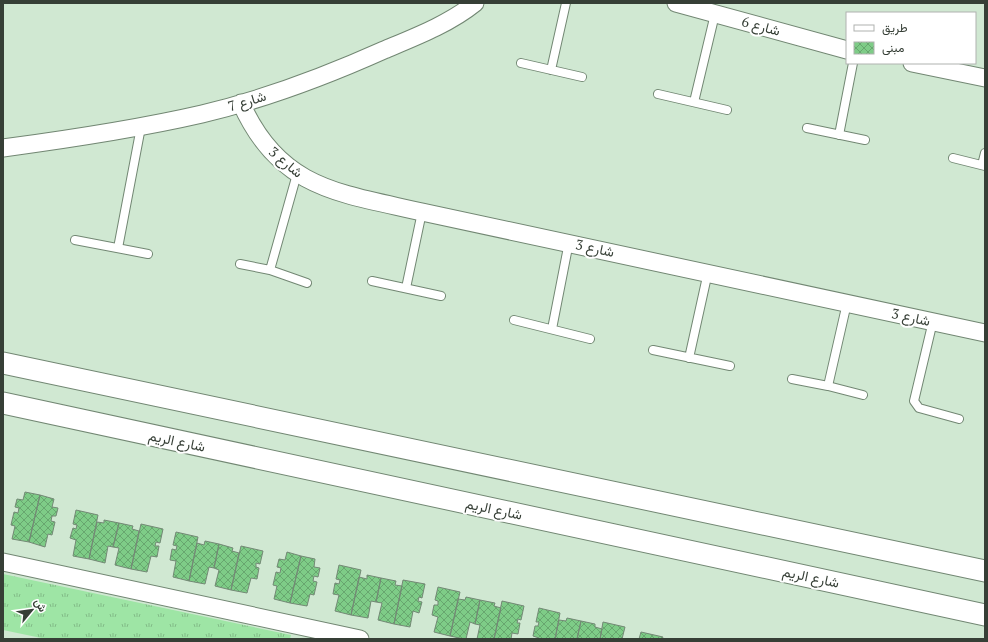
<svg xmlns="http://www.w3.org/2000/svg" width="988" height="642" font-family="'PT Serif',Vazirmatn,serif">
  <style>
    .grass { fill: url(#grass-tufts) }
    .building { fill: url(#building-cross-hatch); stroke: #738975 }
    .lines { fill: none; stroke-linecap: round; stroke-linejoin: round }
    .service-casing { stroke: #728773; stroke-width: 10 }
    .minor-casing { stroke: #728773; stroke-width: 19 }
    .tertiary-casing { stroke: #728773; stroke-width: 23 }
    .service { stroke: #fff; stroke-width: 8 }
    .minor { stroke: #fff; stroke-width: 17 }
    .tertiary { stroke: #fff; stroke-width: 21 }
    .labels { text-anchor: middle; stroke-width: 4; stroke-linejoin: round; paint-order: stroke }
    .street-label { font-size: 14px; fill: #363f36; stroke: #fff }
  </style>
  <defs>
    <pattern id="grass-tufts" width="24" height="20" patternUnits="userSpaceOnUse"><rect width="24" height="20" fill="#9ee5a5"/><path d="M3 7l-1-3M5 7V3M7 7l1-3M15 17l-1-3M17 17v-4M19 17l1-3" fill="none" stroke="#82bb87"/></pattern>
    <pattern id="building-cross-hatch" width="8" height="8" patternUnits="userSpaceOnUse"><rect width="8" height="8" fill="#7ecc87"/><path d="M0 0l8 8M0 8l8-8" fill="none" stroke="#68a76f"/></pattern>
  </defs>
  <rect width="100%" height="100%" fill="#d0e8d2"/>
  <path class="grass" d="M3,574L291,635L290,639H46L3,630Z"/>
  <path class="building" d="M25,492L40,495L29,542L12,539L15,526L11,525L14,512L18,513L19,508L15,507L17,499L23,500Z
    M40,495L54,499L52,507L58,508L56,516H52L51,521L55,522L52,535L48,534L45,547L29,542Z
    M76,510L98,515L89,559L73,556L76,540L70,538L73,528L76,529L77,525L73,524Z
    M104,520L119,523L113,547L108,546L105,563L89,559L97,522L104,523Z
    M119,523L133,526L132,529L139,531L131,569L115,565L119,548L113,547Z
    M141,524L163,529L160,543L156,542L155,546H159L157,557L151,556L147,572L131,569Z
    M176,532L198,537L189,581L173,577L176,561L170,560L172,549L176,550L177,546L173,545Z
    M205,541L219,544L214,568L209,567L205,584L189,581L197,543L204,545Z
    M219,544L233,548L232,551L239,553L231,590L215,586L219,570L214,568Z
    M241,546L263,551L260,564L256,563V567L259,568L257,579L251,578L247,593L231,590Z
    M287,552L301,556L290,603L274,599L277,586L273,585L276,572L280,573L281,568L277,567L279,559L285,560Z
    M301,556L315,559L314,567L320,568L318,577L314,576L313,581L317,582L314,595L310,594L307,606L290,603Z
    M339,565L361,570L351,615L335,611L339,595L333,594L335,583L339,584L340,580L336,579Z
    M367,575L381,578L376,602L371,601L368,618L351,615L359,577L367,579Z
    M381,578L396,581L395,585L402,586L394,624L378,620L382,603L376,602Z
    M403,580L425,584L422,598L419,597L418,601L422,602L419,613L413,611L410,627L394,624Z
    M438,587L460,592L450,636L434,632L438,617L432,615L434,605H438V601L435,600Z
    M466,597L480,600L475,624L470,622L466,639H464L450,636L458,599L465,600Z
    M480,600L495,603L494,606L501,608L494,639H477L480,625L475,624Z
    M502,601L524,606L521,620L518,619L517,623H520L518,634L512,633L511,639H494Z
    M539,608L560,613L555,639H538L539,638L533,636L535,626H538L539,622H536Z
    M567,618L581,621L577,639H555L559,620L566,621Z
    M581,621L595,624V627L602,629L600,639H577Z
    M603,622L625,627L622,639H600Z
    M641,632L663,637L662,639H639Z"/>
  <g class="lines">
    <defs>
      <path id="service" d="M521,63L582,77
        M551,70L566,3
        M658,94L727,110
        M694,102L715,14
        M807,128L865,140
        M839,135L853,63
        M953,158L985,166
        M982,165L985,153
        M75,240L148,254
        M118,248L141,127
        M240,264L270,270L307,283
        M270,270L297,174
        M372,281L441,296
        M406,288L422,212
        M514,320L590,339
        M933,321L914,401L919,408L959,419
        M552,329L569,242
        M653,350L730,366
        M689,358L708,272
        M792,379L828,386L863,395
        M828,386L847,303"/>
      <path id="minor" d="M676,3L847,50
        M912,63L985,78
        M241,103C279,189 339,193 422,212L985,333
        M3,148C70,139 137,129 202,114C265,99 326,76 384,50C415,37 449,24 475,3
        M3,562L360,639"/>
      <path id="tertiary" d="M3,363L985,571
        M3,403L985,615"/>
    </defs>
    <use href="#service" class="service-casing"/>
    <use href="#minor" class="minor-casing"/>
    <use href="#tertiary" class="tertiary-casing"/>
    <use href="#service" class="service"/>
    <use href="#minor" class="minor"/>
    <use href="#tertiary" class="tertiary"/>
  </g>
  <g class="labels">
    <g class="street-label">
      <text transform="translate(761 26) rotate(15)" y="5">شارع 6</text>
      <text transform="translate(247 101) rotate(-17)" y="5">شارع 7</text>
      <text transform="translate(286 162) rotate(40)" y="5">شارع 3</text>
      <text transform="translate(595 248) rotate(12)" y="5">شارع 3</text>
      <text transform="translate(911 317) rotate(12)" y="5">شارع 3</text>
      <text transform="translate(177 441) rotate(12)" y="5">شارع الريم</text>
      <text transform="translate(494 509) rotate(12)" y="5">شارع الريم</text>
      <text transform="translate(811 577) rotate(12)" y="5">شارع الريم</text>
    </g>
  </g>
  <rect width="988" height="642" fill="none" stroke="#363f36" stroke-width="8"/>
  <rect x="846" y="12" width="130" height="52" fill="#ffffff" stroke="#afb2af"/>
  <rect x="854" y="25" width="20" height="6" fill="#ffffff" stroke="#afb2af"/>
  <text x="882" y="32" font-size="12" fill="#363f36">طريق</text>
  <rect x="854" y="42" width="20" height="12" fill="url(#building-cross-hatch)" stroke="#afb2af"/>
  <text x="882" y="52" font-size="12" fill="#363f36">مبنى</text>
  <g transform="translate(32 610) rotate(61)" stroke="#ffffff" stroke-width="3" paint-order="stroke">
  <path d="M0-3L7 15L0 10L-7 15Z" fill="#363f36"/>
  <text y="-6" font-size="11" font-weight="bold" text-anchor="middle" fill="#363f36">ش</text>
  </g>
</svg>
